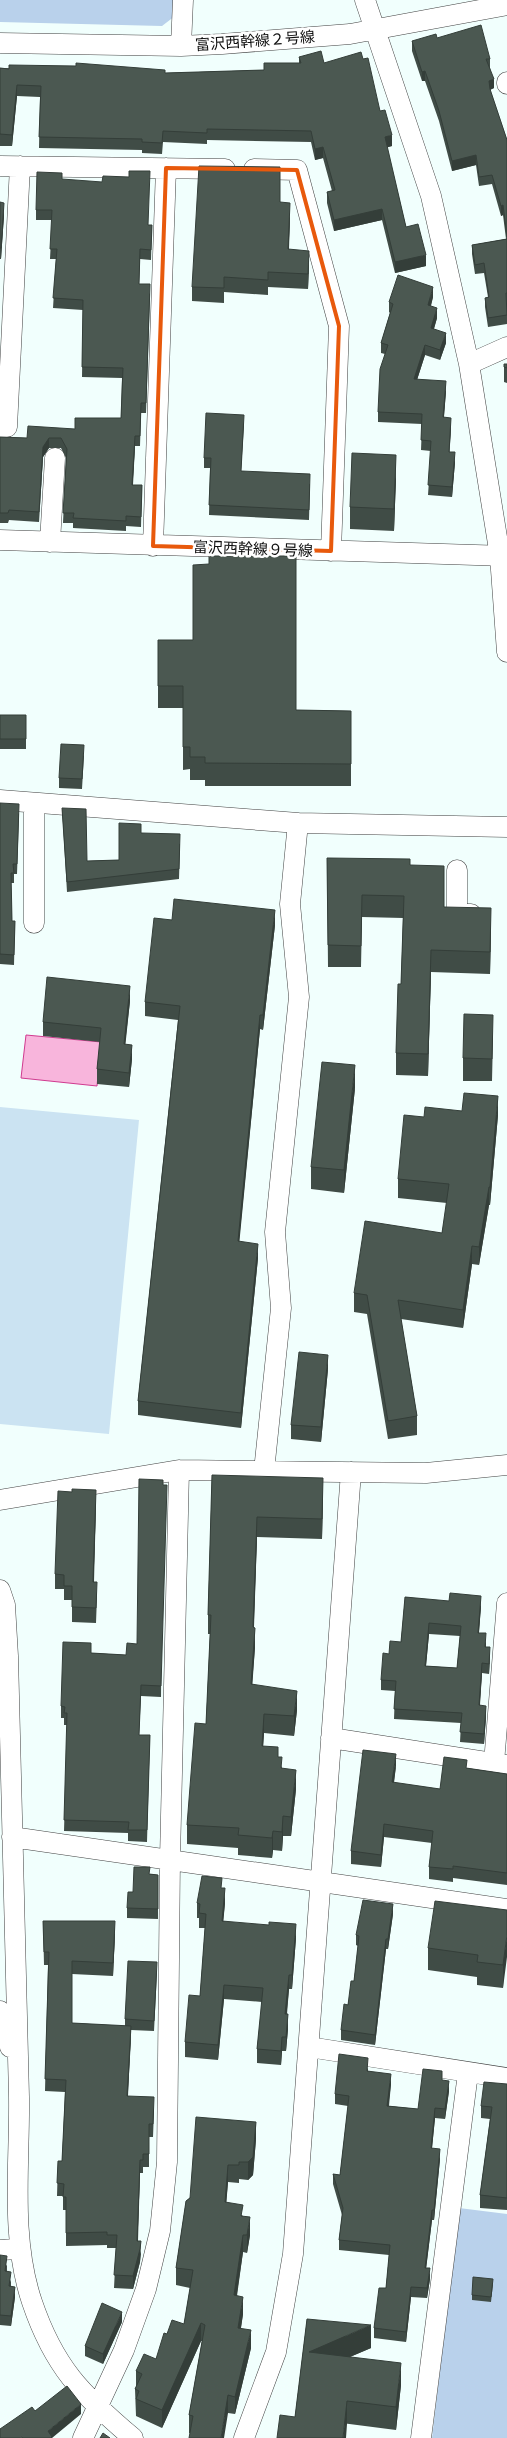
<svg xmlns="http://www.w3.org/2000/svg" width="507" height="2438" font-family="'PT Serif','Noto Sans JP',serif">
  <style>
    .green { fill: #b9d1eb }
    .pitch { fill: #cbe3f2 }
    .water { fill: #f8b5dc; stroke: #d1398f }
    .lines { fill: none; stroke-linecap: round; stroke-linejoin: round }
    .minor-casing { stroke: #424242; stroke-width: 21 }
    .minor { stroke: #fff; stroke-width: 20 }
    .wall { fill: #404c46; fill-rule: evenodd }
    .shaded-wall { fill: #343e39 }
    .building { fill: #4b5851; stroke: #343e39; fill-rule: evenodd }
    .marked { fill: none; stroke: #e8590c; stroke-width: 4; stroke-linejoin: round }
    .labels { text-anchor: middle; stroke-width: 5; stroke-linejoin: round; paint-order: stroke }
    .street-label { font-size: 15px; fill: #0f0f0f; stroke: #fff }
  </style>
  <rect width="100%" height="100%" fill="#f1fffd"/>
  <path class="green" d="M0,0H176L175,16L162,26L0,22Z
    M459,2208L507,2214V2438H432Z"/>
  <path class="pitch" d="M0,1107L139,1120L109,1434L0,1424Z"/>
  <path class="water" d="M26,1035L101,1042L97,1086L21,1078Z"/>
  <g class="lines">
    <defs>
      <path id="minor" d="M365,0L431,196L469,364L500,556L507,652
        M0,43L181,46L222,44L350,34L507,5
        M181,46L183,0
        M507,82V84
        M0,166L225,169
        M254,169L297,170L339,326L331,551
        M469,364L507,347
        M0,427H7L20,166
        M0,540L507,556
        M50,542L55,458
        M153,546L166,168
        M0,800L298,823L507,827
        M457,870V914H471
        M34,923V803
        M264,1471L281,1308L275,1232L299,997L290,904L298,823
        M0,1500L179,1470L426,1473L507,1465
        M0,1590L5,1605L8,1656C11,1803 15,1950 19,2097C20,2164 10,2237 32,2302C54,2367 81,2394 133,2438
        M331,1738L507,1765
        M494,1763L507,1603
        M12,1837L507,1909
        M0,2011L10,2047
        M309,2047L507,2078
        M0,2250L19,2249
        M83,2438L124,2350L146,2289L160,2231L167,2162L170,1859L179,1470
        M244,2438L276,2352L293,2254L351,1472
        M421,2438L468,2073"/>
    </defs>
    <use href="#minor" class="minor-casing"/>
    <use href="#minor" class="minor"/>
  </g>
  <path class="wall" d="M437,38L490,59V68L494,88L490,90L507,140V324L488,327L485,307V298L488,297L484,273L475,274L472,254V245L506,239L503,215L501,216L492,184L479,186L476,165L452,171L439,121L425,81H422L412,51V41Z
    M299,57L324,63L380,111L392,146L387,147L406,227L426,266L395,273L382,220L334,231L327,203V192L332,191L323,158L315,160L311,142L207,140V144L163,142L162,154L142,153V150L39,148L40,97L17,96L12,146H0V68L165,73L264,70L299,63Z
    M62,180L148,225H152L151,260L140,259L139,284L150,294L146,413H141L140,446H135L133,485H142L141,527L126,526V531L73,528V523H63L66,458L61,448H49L43,457L39,522L9,520L8,523H0V437L27,438L75,429L121,418L122,378L82,377L83,310L53,308L56,259H50L52,220H36V210Z
    M0,202L4,215L1,259H0Z
    M280,202L290,218L289,249L309,265L308,289L268,287V295L224,292V303L192,301V287Z
    M433,297L431,306L437,318L434,329L446,343L440,360L425,355L417,380L446,391L444,417L451,428L449,452L455,462L452,497L428,495L431,451L421,450L422,424L378,422V412L385,354L381,353V343L390,313L389,312V302Z
    M507,364V383L504,382V367Z
    M244,425L241,471L310,484L309,520L209,515L210,468H204V458Z
    M396,478L394,531L350,529V507Z
    M158,640L296,710L351,711V786H205V780H190V769L183,770V708H158Z
    M0,715H26V749H0Z
    M84,755L82,789L59,788V778Z
    M0,803L19,814L17,874H14V883H11L12,921H15L14,965L0,964Z
    M62,808L87,861L119,860L141,833L180,844L179,879L67,892Z
    M327,858L410,865L444,907L491,930L490,974L431,972L428,1076L396,1075V1053L401,984L403,918L362,917L361,967H328Z
    M172,920L275,925L263,1030L260,1029L239,1241L258,1258L241,1428L138,1415V1401L178,1020L145,1016V1002Z
    M130,1001L125,1044L132,1059L129,1087L97,1084V1069L100,1042L43,1036V1022Z
    M493,1037L492,1081H463V1058Z
    M355,1088L344,1193L311,1189V1167Z
    M498,1115L490,1205H489L479,1265L472,1264L463,1328L401,1319L417,1416V1435L388,1439L367,1314L354,1312V1293L442,1233L447,1203L398,1198V1179L424,1117Z
    M328,1369L321,1442L291,1439V1425Z
    M212,1475L323,1498L322,1539L257,1537L254,1627L255,1647L252,1684L297,1710L294,1736L264,1733L263,1746L278,1757L282,1768L296,1789L291,1836H283L282,1851L273,1850L272,1858L238,1855V1848L187,1844V1825L206,1724L210,1634H208V1615Z
    M163,1480L161,1697L141,1696L139,1735H150L147,1842L128,1841V1833L64,1831L67,1725H64V1718H61V1706L91,1653L126,1655L137,1644Z
    M96,1504L94,1582L97,1596L96,1623L72,1622V1600H64V1589H55V1574Z
    M405,1597L481,1606L479,1633L486,1643V1647L490,1657L489,1674L482,1673L480,1705L486,1716L484,1744L460,1742L461,1723L394,1719L395,1691L381,1690V1680L389,1654L401,1642ZM429,1634L460,1636L457,1668L426,1666Z
    M396,1766L394,1783L440,1789L467,1768L507,1774V1885L453,1878V1882L429,1879V1867L432,1843L384,1837L381,1867L351,1864V1851Z
    M150,1874L158,1875V1919L127,1918V1908L133,1892Z
    M222,1888L225,1903L223,1921L296,1938L292,1989H289L287,2014L288,2029L286,2051H282L281,2065L257,2063V2049L262,2002L224,1999L218,2060L185,2057V2042L200,1996L205,1928H199V1918H197V1903Z
    M507,1910L503,1988L477,1985V1977L428,1970V1948Z
    M393,1914L388,1949H386L375,2045L341,2040V2030L354,1981L358,1946L356,1945V1935Z
    M43,1921L115,1934L113,1976L72,1974V2023L125,2026V2019L157,1972L154,2031L131,2030L128,2096L154,2110L153,2137H149V2167H143V2173H140L138,2241L141,2254L140,2262L133,2289L114,2288L116,2248H107V2245L66,2246V2210H63V2196H57L58,2161H62L65,2092L45,2091L48,1965H44Z
    M368,2068V2071L391,2084L389,2106L418,2109L442,2080L449,2091L445,2119L435,2118L432,2148L440,2159L434,2220H432L426,2268L430,2279L427,2298L411,2297L406,2342L374,2338V2328L386,2288L389,2255L339,2250V2240L342,2215L333,2184V2174L340,2175L348,2106L335,2104V2094Z
    M507,2084V2210L480,2208V2195L490,2119L481,2118V2106Z
    M256,2139L253,2175L248,2180L239,2179V2183L228,2182L226,2203L243,2216L250,2235L247,2253L243,2252L237,2296L243,2314L241,2328L251,2348L235,2414L228,2413L190,2433H189V2415L202,2341H201L162,2428L136,2416L135,2389L136,2387V2371L156,2359L167,2334L184,2324L190,2288L176,2285V2268L186,2201Z
    M0,2255L7,2266V2271L11,2282V2286L15,2297L11,2326L0,2325Z
    M493,2284L491,2302L472,2300V2295Z
    M307,2319L371,2348L350,2357L401,2385L396,2430L295,2417Z
    M122,2322L103,2364L85,2356V2346Z"/>
  <path class="shaded-wall" d="M425,71V81H422V72Z
    M494,79V88L489,90V81Z
    M17,85V96L12,146V135Z
    M392,135V146L385,148V137Z
    M323,147V158L315,160V149Z
    M476,155V165L452,171V161Z
    M4,203V215L1,259V248Z
    M290,203V218L288,264V249Z
    M503,205V215L501,216V206Z
    M382,209V220L334,231V220Z
    M309,251V265L308,289V274Z
    M426,255V266L395,273V262Z
    M433,287V297L428,315V305Z
    M437,308V318L431,338V328Z
    M446,333V343L440,360V350Z
    M425,345V355L414,389V379Z
    M446,381V391L443,427V417Z
    M451,418V428L449,462V452Z
    M135,436V446L132,495V485Z
    M49,438V448L43,457L39,522L43,447Z
    M455,452V462L452,497V487Z
    M396,455V478L394,531V509Z
    M491,908V930L490,974V952Z
    M275,910V925L263,1030V1015Z
    M431,950V972L428,1076V1054Z
    M130,986V1001L124,1058V1044Z
    M260,1015V1029L238,1256V1241Z
    M132,1045V1059L129,1087V1073Z
    M355,1065V1088L344,1193V1170Z
    M498,1096V1115L490,1205V1187Z
    M489,1187V1205L479,1265V1247Z
    M258,1244V1258L241,1428V1413Z
    M472,1246V1264L463,1328V1310Z
    M328,1355V1369L321,1442V1427Z
    M323,1478V1498L322,1539V1519Z
    M96,1490V1504L93,1596V1582Z
    M257,1517V1537L253,1647V1627Z
    M481,1596V1606L478,1643V1633Z
    M429,1623V1634L425,1676V1666Z
    M255,1628V1647L251,1704V1684Z
    M490,1647V1657L489,1674V1664Z
    M482,1663V1673L479,1715V1705Z
    M297,1691V1710L294,1736V1716Z
    M486,1706V1716L484,1744V1734Z
    M264,1714V1733L262,1765V1746Z
    M396,1754V1766L392,1795V1782Z
    M296,1770V1789L291,1836V1817Z
    M283,1816V1836L282,1851V1832Z
    M384,1824V1837L381,1867V1855Z
    M273,1831V1850L272,1858V1838Z
    M225,1888V1903L222,1936V1921Z
    M393,1904V1914L388,1949V1939Z
    M115,1921V1934L113,1976V1963Z
    M296,1924V1938L292,1989V1975Z
    M507,1935V1957L503,1988V1965Z
    M386,1939V1949L375,2045V2035Z
    M289,1975V1989L285,2029V2014Z
    M224,1985V1999L218,2060V2045Z
    M288,2014V2029L286,2051V2037Z
    M131,2026V2039L127,2109V2096Z
    M282,2037V2051L281,2065V2051Z
    M391,2074V2084L387,2116V2106Z
    M449,2081V2091L445,2119V2109Z
    M435,2108V2118L431,2158V2148Z
    M256,2122V2139L253,2175L248,2180V2162Z
    M440,2149V2159L434,2220V2210Z
    M140,2160V2173L137,2253V2241Z
    M228,2165V2182L225,2220V2202Z
    M432,2210V2220L425,2278V2268Z
    M250,2217V2235L247,2253V2235Z
    M243,2235V2252L234,2313V2295Z
    M141,2241L140,2262L133,2289V2276Z
    M430,2268V2279L427,2298V2288Z
    M15,2287V2297L11,2326V2316Z
    M411,2287V2297L406,2342V2332Z
    M243,2297V2314L238,2346V2328Z
    M122,2312V2322L103,2364V2354Z
    M201,2323V2341L162,2428V2410Z
    M371,2325V2348L309,2374V2352Z
    M251,2330V2348L235,2414V2397Z
    M401,2363V2385L396,2430V2407Z
    M228,2395V2413L224,2438H221Z
    M347,2401V2424L346,2438H343Z
    M81,2404V2414L52,2438H48V2431Z"/>
  <path class="building" d="M481,25L490,59H486L494,79L489,81L490,89L507,140V237L503,205L501,206L492,175L479,177L476,155L452,161L439,111L425,71L422,72L412,41L436,34L437,38Z
    M321,51L324,63L361,52L363,59L368,58L380,111L385,110L392,135L385,137L406,227L418,224L426,255L395,262L382,209L334,220L327,192L335,190L323,147L315,149L311,131L207,129V133L163,131L162,143L142,142V139L39,137L41,86L17,85L12,135L0,134V68L9,69V65L76,66V63L165,70V73L264,70V63H301L299,57Z
    M199,166L280,167V202L290,203L288,249L309,251L308,274L268,272V280L224,277V288L192,287Z
    M129,171H150L148,225H152L151,250L140,249L139,284H150L146,403H141L140,436H135L132,485H142L141,517L126,516V521L73,518L74,513H63L67,449L61,438H49L43,447L39,512L9,510L8,513H0V437L27,438L28,426L75,429V418H121L123,368L82,367L83,300L53,298L57,249H50L52,210H36L37,172L62,173V179L102,182L103,176L129,177Z
    M0,202L4,203L1,248H0Z
    M507,239V293H506L507,315L488,318L485,298L489,297L484,263L475,265L472,245Z
    M398,275L433,287L428,305L437,308L431,328L446,333L440,350L425,345L414,379L446,381L443,417L451,418L449,452H455L452,487L428,485L431,441L421,440L422,414L378,412L380,369L388,345L381,343L393,304L389,302Z
    M504,364H507V368L504,367Z
    M206,413L244,415L241,471L310,474L309,510L209,505L211,458H204Z
    M352,453L396,455L394,509L350,507Z
    M209,556H296V710L351,711V764L205,763V757H190V747H183V686H158V640H193V565L209,564Z
    M0,715H26V739H0Z
    M61,744L84,745L82,779L59,778Z
    M0,803L19,804L17,864H13L14,873H11L12,921H15L14,955L0,954Z
    M62,808L86,809L87,861L119,860V823L141,824V833L180,834L179,869L67,882Z
    M327,858L410,859V865L444,866V907L491,908L490,952L431,950L428,1054L396,1053L398,984H401L404,896L362,895L361,946L328,945Z
    M174,899L275,910L263,1015H260L238,1241L258,1244L241,1413L138,1401L180,1006L145,1002L154,918L172,920Z
    M47,977L130,986L124,1044L132,1045L129,1073L97,1069L101,1028L43,1022Z
    M464,1014L493,1015L492,1059L463,1058Z
    M322,1062L355,1065L344,1170L311,1167Z
    M464,1093L498,1096L490,1187H489L479,1247L472,1246L463,1310L398,1300L417,1416L388,1421L367,1295L354,1293L365,1221L442,1233L449,1184L398,1179L404,1115L424,1117L425,1107L462,1111Z
    M299,1352L328,1355L321,1427L291,1425Z
    M212,1475L323,1478L322,1519L257,1517L253,1627L255,1628L251,1684L297,1691L294,1716L264,1714L262,1746L278,1747V1757H282L281,1768L296,1770L291,1817L283,1816L282,1832L273,1831L272,1838L238,1835L239,1828L187,1825L195,1723L206,1724L211,1615H208Z
    M139,1479L163,1480V1485H167L161,1686L141,1685L139,1735H150L147,1830H128L129,1822L64,1820L67,1713H64L65,1707L61,1706L63,1642L91,1643V1653L126,1655L127,1643L137,1644Z
    M72,1489L96,1490L93,1582H97L96,1608L72,1607V1586H64V1575L55,1574L58,1491L72,1492Z
    M450,1593L481,1596L478,1633H486L485,1647H490L489,1664L482,1663L479,1705L486,1706L484,1734L460,1732L462,1713L394,1709L396,1681L381,1680L383,1653L389,1654L390,1641L401,1642L405,1597L449,1601ZM429,1623L461,1626L457,1668L425,1666Z
    M363,1750L396,1754L392,1782L440,1789L444,1757L467,1760L466,1768L507,1774V1873L453,1866V1869L429,1867L433,1831L384,1824L381,1855L351,1851Z
    M134,1867H150L149,1874L158,1875V1909L127,1908L128,1892H133Z
    M202,1876L222,1878L221,1888H225L222,1921L269,1925V1922L296,1924L292,1975H289L285,2014H288L286,2037H282L281,2051L257,2049L263,1988L224,1985L218,2045L185,2042L189,1995L200,1996L206,1914L199,1913L200,1904L197,1903Z
    M363,1900L393,1904L388,1939H386L375,2035L341,2030L344,2004L348,2005L351,1981H354L359,1936L356,1935Z
    M435,1901L507,1910V1935L503,1965L477,1962L478,1955L428,1948Z
    M43,1921H115L113,1963L72,1961V2023L131,2026L127,2096L154,2097L153,2124H149V2154H143V2160H140L137,2241H141L140,2249L133,2276L114,2275L117,2235H107V2232L66,2233V2197H63L64,2184L57,2183L58,2161H62L66,2080L45,2079L49,1952H44Z
    M128,1961L157,1962L154,2021L125,2019Z
    M339,2054L368,2058L367,2071L391,2074L387,2106L418,2109L423,2069L442,2071V2080L449,2081L445,2109L435,2108L431,2148L440,2149L434,2210H432L425,2268H430L427,2288L411,2287L406,2332L374,2328L379,2288H386L390,2245L339,2240L343,2208L333,2174L340,2175L349,2096L335,2094Z
    M484,2082L507,2084V2198L480,2195L492,2107L481,2106Z
    M196,2117L256,2122L253,2157L248,2162H239V2165H228L225,2202L243,2205L241,2216L250,2217L247,2235H243L234,2295L243,2297L238,2328L251,2330L235,2397L228,2395L221,2438H189L193,2416L189,2415L205,2325L201,2323L162,2410L136,2399L139,2391L135,2389L142,2374L136,2371L144,2354L156,2359L164,2333L167,2334L172,2320L184,2324L193,2270L176,2268L186,2201L190,2198Z
    M0,2255L7,2256L5,2271L11,2272L9,2286L15,2287L11,2316L0,2315Z
    M473,2277L493,2279L491,2297L472,2295Z
    M102,2303L122,2312L103,2354L85,2346Z
    M307,2319L371,2325L309,2352L401,2363L396,2407L347,2401L343,2438H277L280,2415L295,2417Z
    M67,2386L81,2404L48,2431L52,2437L51,2438H22V2437L20,2438H0V2429L32,2407L35,2411Z
    M103,2433L110,2438H100Z"/>
  <path class="marked" d="M166,168L297,170L339,326L331,551L153,546Z"/>
  <g class="labels">
    <g class="street-label">
      <text transform="translate(255 41) rotate(-4)" y="5">富沢西幹線２号線</text>
      <text transform="translate(253 549) rotate(2)" y="5">富沢西幹線９号線</text>
    </g>
  </g>
</svg>
